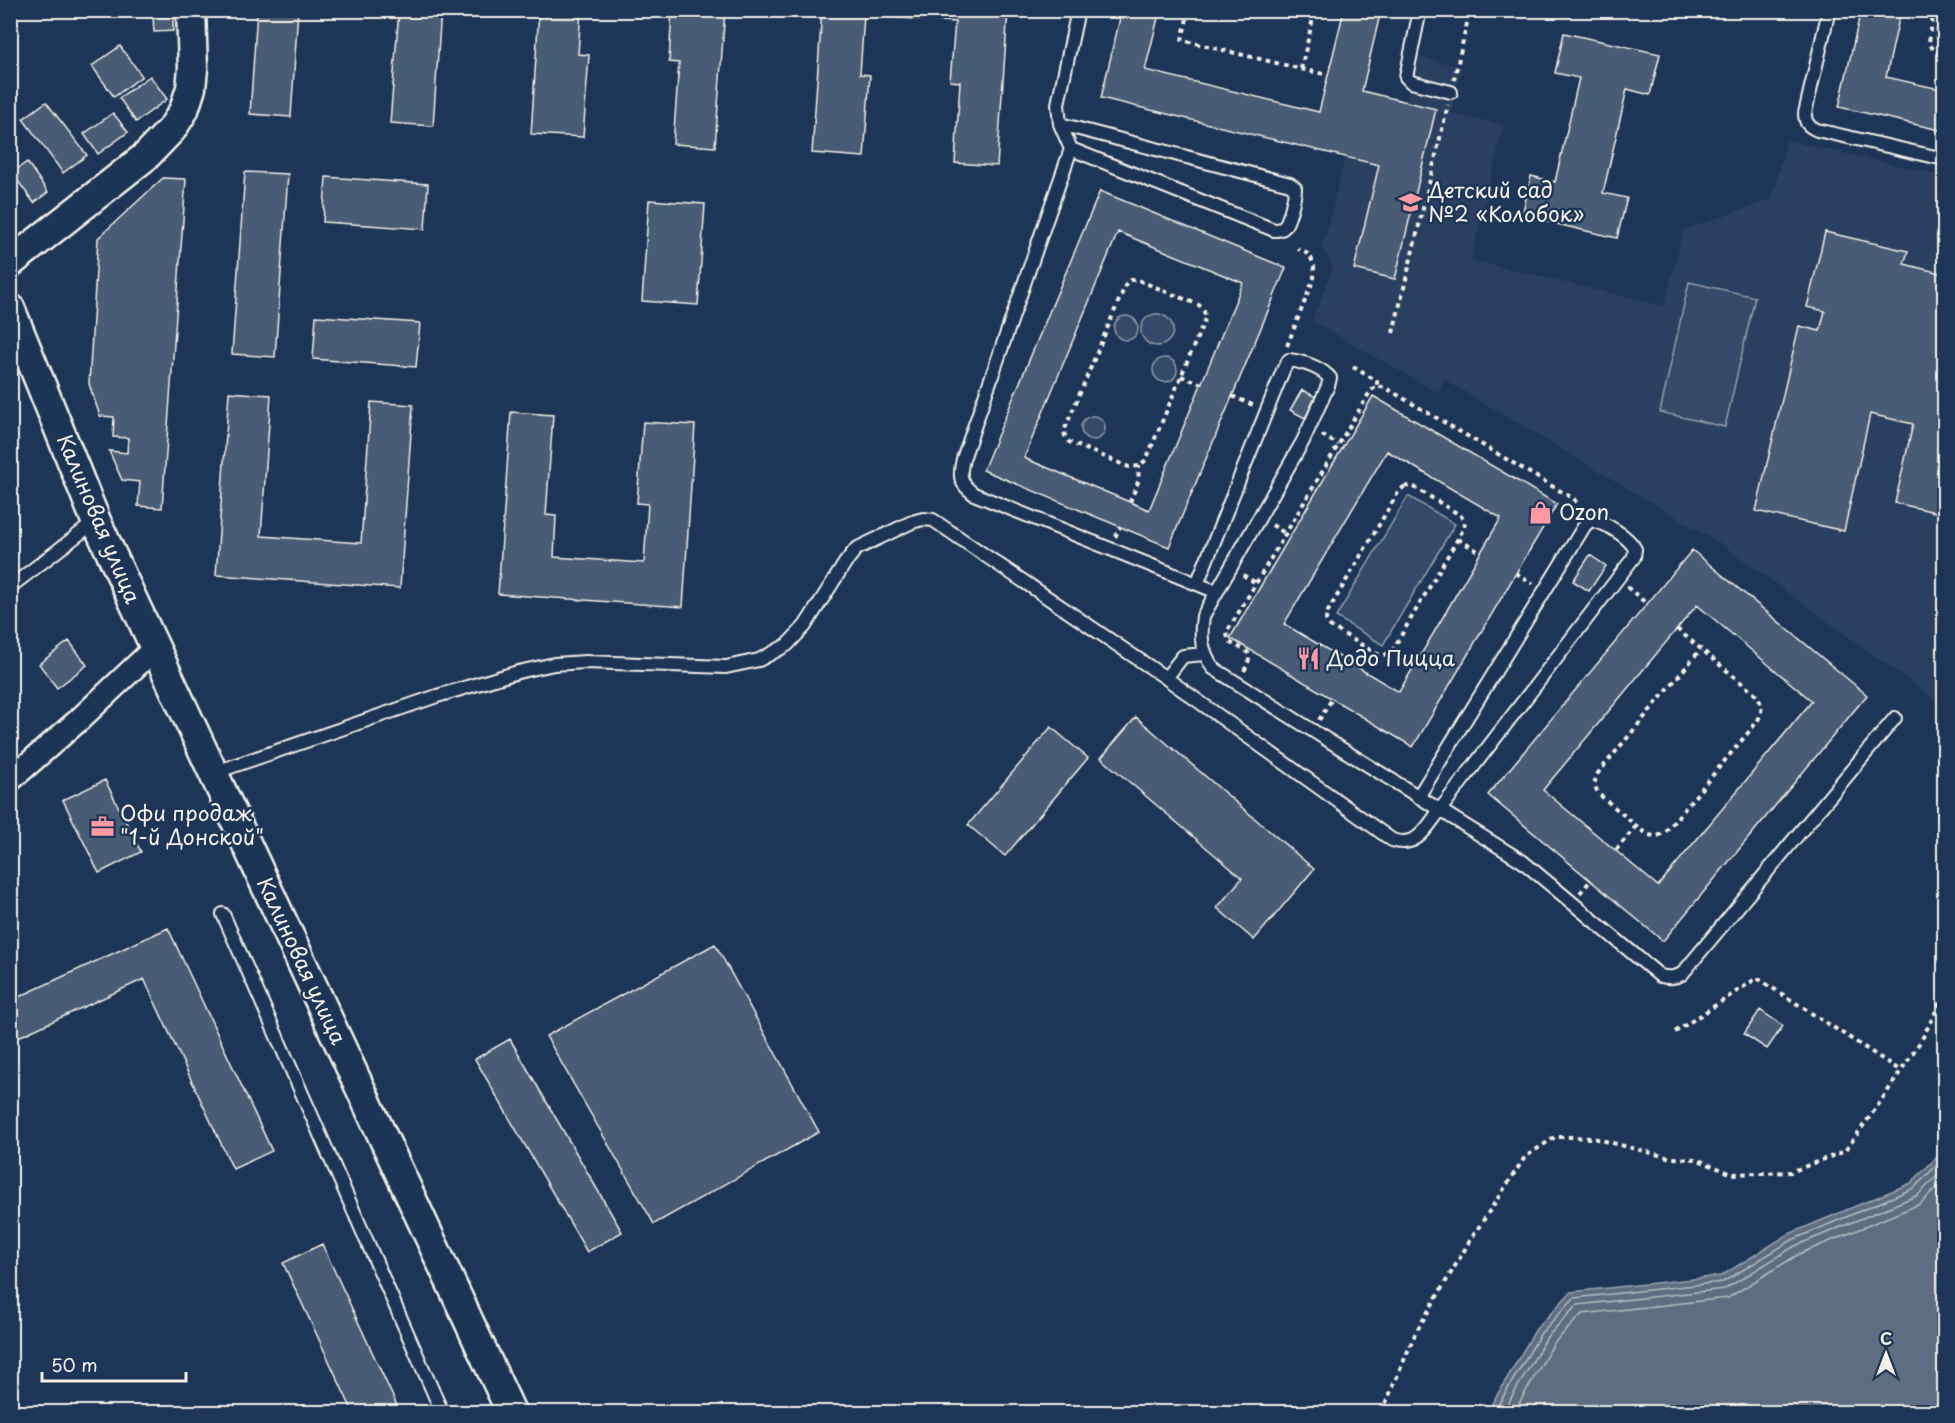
<svg xmlns="http://www.w3.org/2000/svg" width="1955" height="1423" font-family="'Playpen Sans',sans-serif">
  <style>
    .built { fill: #2a4060 }
    .green { fill: #354a67; stroke: #949ea8; stroke-width: 1.5 }
    .water { fill: #5e6d82; stroke: #9aa2ab; stroke-width: 1.5 }
    .lines { fill: none; stroke-linecap: round; stroke-linejoin: round }
    .shore { stroke: #b8bcbf; stroke-width: 1.5 }
    .building { fill: #485b74; stroke: #f4f1e8; stroke-width: 1.5; fill-rule: evenodd }
    .service-casing { stroke: #f4f1e8; stroke-width: 16 }
    .minor-casing { stroke: #f4f1e8; stroke-width: 27 }
    .tertiary-casing { stroke: #f4f1e8; stroke-width: 33 }
    .path { stroke: #f4f1e8; stroke-width: 4; stroke-dasharray: 4.5 4.5; stroke-linecap: butt }
    .service { stroke: #1d3557; stroke-width: 12 }
    .minor { stroke: #1d3557; stroke-width: 22 }
    .tertiary { stroke: #1d3557; stroke-width: 28 }
    .labels { text-anchor: middle; stroke-width: 5; stroke-linejoin: round; paint-order: stroke }
    .poi-label { font-size: 21px; fill: #f4f1e8; stroke: #1d3557; text-anchor: start }
    .street-label { font-size: 21px; fill: #f4f1e8; stroke: #1d3557 }
  </style>
  <rect width="100%" height="100%" fill="#1d3557"/>
  <filter id="ink" filterUnits="userSpaceOnUse"><feTurbulence type="fractalNoise" baseFrequency=".0167" numOctaves="2"/><feDisplacementMap in="SourceGraphic" scale="12" xChannelSelector="R" yChannelSelector="G"/><feConvolveMatrix kernelMatrix="1 2 1 2 8 2 1 2 1" color-interpolation-filters="sRGB"/></filter>
  <g filter="url(#ink)">
    <path class="built" d="M1417,56L1462,67L1451,113L1504,125L1471,260L1664,306L1683,230L1772,199L1786,140L1944,176V695L1938,702L1720,543L1443,379L1439,393L1312,321L1333,268L1322,248L1362,91L1406,102Z"/>
    <path class="green" d="M1944,14V44C1931,39 1937,27 1940,15Z
      M1689,282L1755,297L1725,427L1660,412Z
      M1141 330a16 16 0 1 1 32 0a16 16 0 1 1-32 0Z
      M1114 328a12 12 0 1 1 24 0a12 12 0 1 1-24 0Z
      M1153 370a12 12 0 1 1 24 0a12 12 0 1 1-24 0Z
      M1081 428a12 12 0 1 1 24 0a12 12 0 1 1-24 0Z
      M1408,496L1455,524L1383,645L1336,617Z"/>
    <path class="water" d="M1944,1150V1412H1487L1536,1329L1571,1292L1721,1276L1789,1234L1911,1183Z"/>
    <g class="lines">
      <path class="shore" d="M1494,1412L1541,1333L1574,1298L1723,1282L1792,1240L1914,1188L1944,1158
        M1503,1412L1547,1337L1577,1305L1725,1289L1795,1246L1918,1195L1944,1169
        M1514,1412L1554,1343L1582,1314L1728,1298L1799,1254L1920,1204L1944,1181"/>
    </g>
    <path class="building" d="M257,10H298L291,117L250,114Z
      M399,10H441L433,126L390,123Z
      M539,10H581L578,54L589,55L583,137L531,134Z
      M672,10H725L715,147L673,144L679,63L669,62Z
      M822,10H1008L997,166L955,163L960,82L950,81L955,22L864,15L860,74L870,75L864,157L812,153Z
      M1122,10H1160L1145,70L1319,112L1344,10H1381L1362,91L1436,109L1395,279L1354,269L1379,165L1101,98Z
      M1861,10H1901L1886,77L1944,90V131L1839,107Z
      M173,16V31L154,32L153,17Z
      M1564,33L1660,54L1650,95L1627,89L1603,193L1627,198L1617,238L1522,216L1531,176L1555,182L1579,78L1555,73Z
      M120,46L142,76L114,97L92,66Z
      M150,76L167,99L136,122L119,98Z
      M46,102L87,155L63,173L23,119Z
      M113,113L128,132L98,154L84,134Z
      M27,162L48,192L34,203L12,173Z
      M245,172L288,174L275,357L232,354Z
      M326,177L428,184L425,229L323,222Z
      M163,178L186,179L162,508L138,506L140,482L122,480L109,451L127,453L128,438L113,437L114,417L100,416L89,384L98,238Z
      M1100,191L1286,268L1169,547L983,470ZM1118,232L1243,283L1149,510L1024,458Z
      M649,200L705,204L698,305L642,301Z
      M1825,232L1908,251L1904,264L1944,274V514L1895,503L1913,424L1870,414L1844,531L1756,511L1799,326L1820,331L1825,311L1807,307Z
      M316,316L420,323L416,367L313,359Z
      M1302,390L1316,397L1305,418L1290,410Z
      M229,392L271,395L261,536L361,543L371,402L413,405L400,588L216,575Z
      M1373,396L1557,504L1413,747L1230,638ZM1387,451L1501,518L1399,692L1284,624Z
      M511,412L553,415L546,515L556,516L554,557L644,563L648,504L637,503L643,422L695,425L683,607L498,594Z
      M1692,550L1867,695L1663,941L1488,795ZM1697,605L1812,701L1658,886L1543,790Z
      M1590,555L1606,566L1589,591L1573,581Z
      M69,641L87,665L57,688L39,664Z
      M1136,717L1314,869L1254,940L1217,908L1242,878L1101,758Z
      M1051,727L1088,758L1005,856L968,825Z
      M105,780L141,852L99,873L63,800Z
      M168,928L272,1151L233,1169L144,979L10,1041V1001Z
      M715,944L819,1132L654,1224L546,1036Z
      M1760,1010L1783,1026L1767,1049L1744,1034Z
      M510,1039L622,1232L587,1252L475,1059Z
      M322,1244L400,1412H353L283,1263Z"/>
    <g class="lines">
      <defs>
        <path id="service" d="M1078,10L1058,104L1060,124L1071,149L963,459C959,476 959,483 974,494L1217,592
          M1420,10L1406,77L1411,82L1451,92
          M1437,10H1451
          M1829,10L1805,113C1805,123 1808,126 1817,130L1944,159
          M1060,124L1290,184L1295,188C1295,196 1289,223 1283,228C1280,230 1278,230 1274,230L1071,149
          M1197,584L1284,368L1289,360C1303,362 1320,367 1330,378L1328,386L1303,441L1203,616C1200,638 1201,649 1213,668C1289,716 1364,763 1440,810L1634,557L1635,549C1628,536 1606,523 1591,520L1585,525L1418,797
          M10,587L96,521
          M1166,678L1183,656L1204,654
          M213,773L437,696L518,672L554,664L586,662L726,667L759,660L787,645L805,626L845,563L856,549L912,522L923,519L933,520L1166,678L1392,840C1417,849 1427,827 1440,810L1522,861L1660,976C1669,978 1674,978 1682,974L1895,718
          M223,914L442,1412"/>
        <path id="minor" d="M10,780L80,719L155,648"/>
        <path id="tertiary" d="M10,263L146,156L172,129L184,110L191,88L193,69L191,10
          M10,308L96,521L511,1412"/>
      </defs>
      <use href="#service" class="service-casing"/>
      <use href="#minor" class="minor-casing"/>
      <use href="#tertiary" class="tertiary-casing"/>
      <path class="path" d="M1189,10L1182,40L1301,69L1315,10
        M1922,10L1934,13L1941,10
        M1934,10L1929,42L1934,51L1944,55
        M1301,69L1328,75
        M1454,80L1470,10
        M1130,280H1138L1199,305L1204,311L1205,319L1146,460L1139,466L1129,467L1069,442L1065,436L1064,431L1125,286Z
        M1393,333L1448,105
        M1287,346L1314,278V266L1310,255L1298,249
        M1353,367L1377,381V386
        M1181,376L1202,384
        M1232,396L1255,406
        M1322,435L1338,445
        M1405,486L1414,487L1460,515L1465,521L1464,528L1392,651L1385,655L1377,654L1330,626L1326,620L1327,613L1399,491Z
        M1130,502L1138,482L1139,466
        M1272,525L1286,534
        M1115,537L1120,527
        M1458,539L1481,553
        M1516,573L1533,584
        M1243,575L1256,583
        M1627,587L1647,604
        M1677,629L1756,695C1763,705 1763,711 1757,722L1666,831C1659,837 1655,837 1646,834L1600,795C1594,787 1593,783 1598,773L1701,649
        M1352,664L1363,645
        M1244,671C1262,640 1227,655 1227,632L1371,390L1377,386L1386,388L1574,499L1577,504
        M1319,720L1332,699
        M1616,850L1636,826
        M1580,893L1591,880
        M1675,1032L1757,978L1901,1071
        M1382,1412L1416,1332L1471,1239L1525,1157L1555,1137H1570L1593,1138L1671,1158L1696,1159L1732,1174L1791,1172L1845,1151L1881,1101L1922,1039L1944,995"/>
      <use href="#service" class="service"/>
      <use href="#minor" class="minor"/>
      <use href="#tertiary" class="tertiary"/>
    </g>
  </g>
  <defs>
    <symbol id="school-bare" viewBox="-9 -9 18 18"><path d="M0-5L7-2L0 1L-7-2ZM-4 1L0 2.5L4 1V4Q0 6-4 4Z" fill="#ff9aa2" stroke="#1d3557" stroke-width="2.5" paint-order="stroke"/></symbol>
    <symbol id="shop-bare" viewBox="-9 -9 18 18"><path d="M-5-2.5h2.3a2.7 3.5 0 0 1 5.4 0H5L5.5 6h-11ZM-1.5-2.5h3a1.5 2.3 0 0 0-3 0Z" fill="#ff9aa2" stroke="#1d3557" stroke-width="2.5" paint-order="stroke"/></symbol>
    <symbol id="restaurant-bare" viewBox="-9 -9 18 18"><path d="M-5-6h1v4h1v-4h1v4h1v-4h1v5L-1.5 .5V6h-2V.5L-5-1ZM5-6V6H3V1.5H1.5Q1.5-4 5-6Z" fill="#ff9aa2" stroke="#1d3557" stroke-width="2.5" paint-order="stroke"/></symbol>
    <symbol id="office-bare" viewBox="-9 -9 18 18"><path d="M-6-3h4V-5.5h4V-3h4V5H-6ZM-1-4.5V-3h2v-1.5ZM-6 0V1H6V0Z" fill="#ff9aa2" stroke="#1d3557" stroke-width="2.5" paint-order="stroke"/></symbol>
  </defs>
  <g fill-rule="evenodd">
    <use href="#school-bare" x="1394" y="186" width="33" height="33"/>
    <use href="#shop-bare" x="1524" y="496" width="33" height="33"/>
    <use href="#restaurant-bare" x="1292" y="642" width="33" height="33"/>
    <use href="#office-bare" x="86" y="810" width="33" height="33"/>
  </g>
  <g class="labels">
    <g class="poi-label">
      <text x="1428" y="198">Детский сад<tspan x="1428" dy="24">№2 «Колобок»</tspan></text>
      <text x="1559" y="520">Ozon</text>
      <text x="1327" y="666">Додо Пицца</text>
      <text x="120" y="821">Офи продаж<tspan x="120" dy="24">"1-й Донской"</tspan></text>
    </g>
    <g class="street-label">
      <text transform="translate(98 519) rotate(67)" y="7">Калиновая улица</text>
      <text transform="translate(301 961) rotate(65)" y="7">Калиновая улица</text>
    </g>
  </g>
  <rect width="1955" height="1423" fill="none" stroke="#1d3557" stroke-width="36"/>
  <rect x="18" y="18" width="1919" height="1387" fill="none" stroke="#f4f1e8" stroke-width="2" filter="url(#ink)"/>
  <g transform="translate(1886 1354)" stroke="#1d3557" stroke-width="4.5" paint-order="stroke">
  <path d="M0-4.5L10 22L0 15L-10 22Z" fill="#f4f1e8"/>
  <text y="-9" font-size="16" font-weight="bold" text-anchor="middle" fill="#f4f1e8">С</text>
  </g>
  <path d="M42 1372v9h144v-9" fill="none" stroke="#f4f1e8" stroke-width="3"/>
  <text x="51" y="1372" font-size="18" fill="#f4f1e8" stroke="#1d3557" stroke-width="4.5" paint-order="stroke">50 m</text>
</svg>
